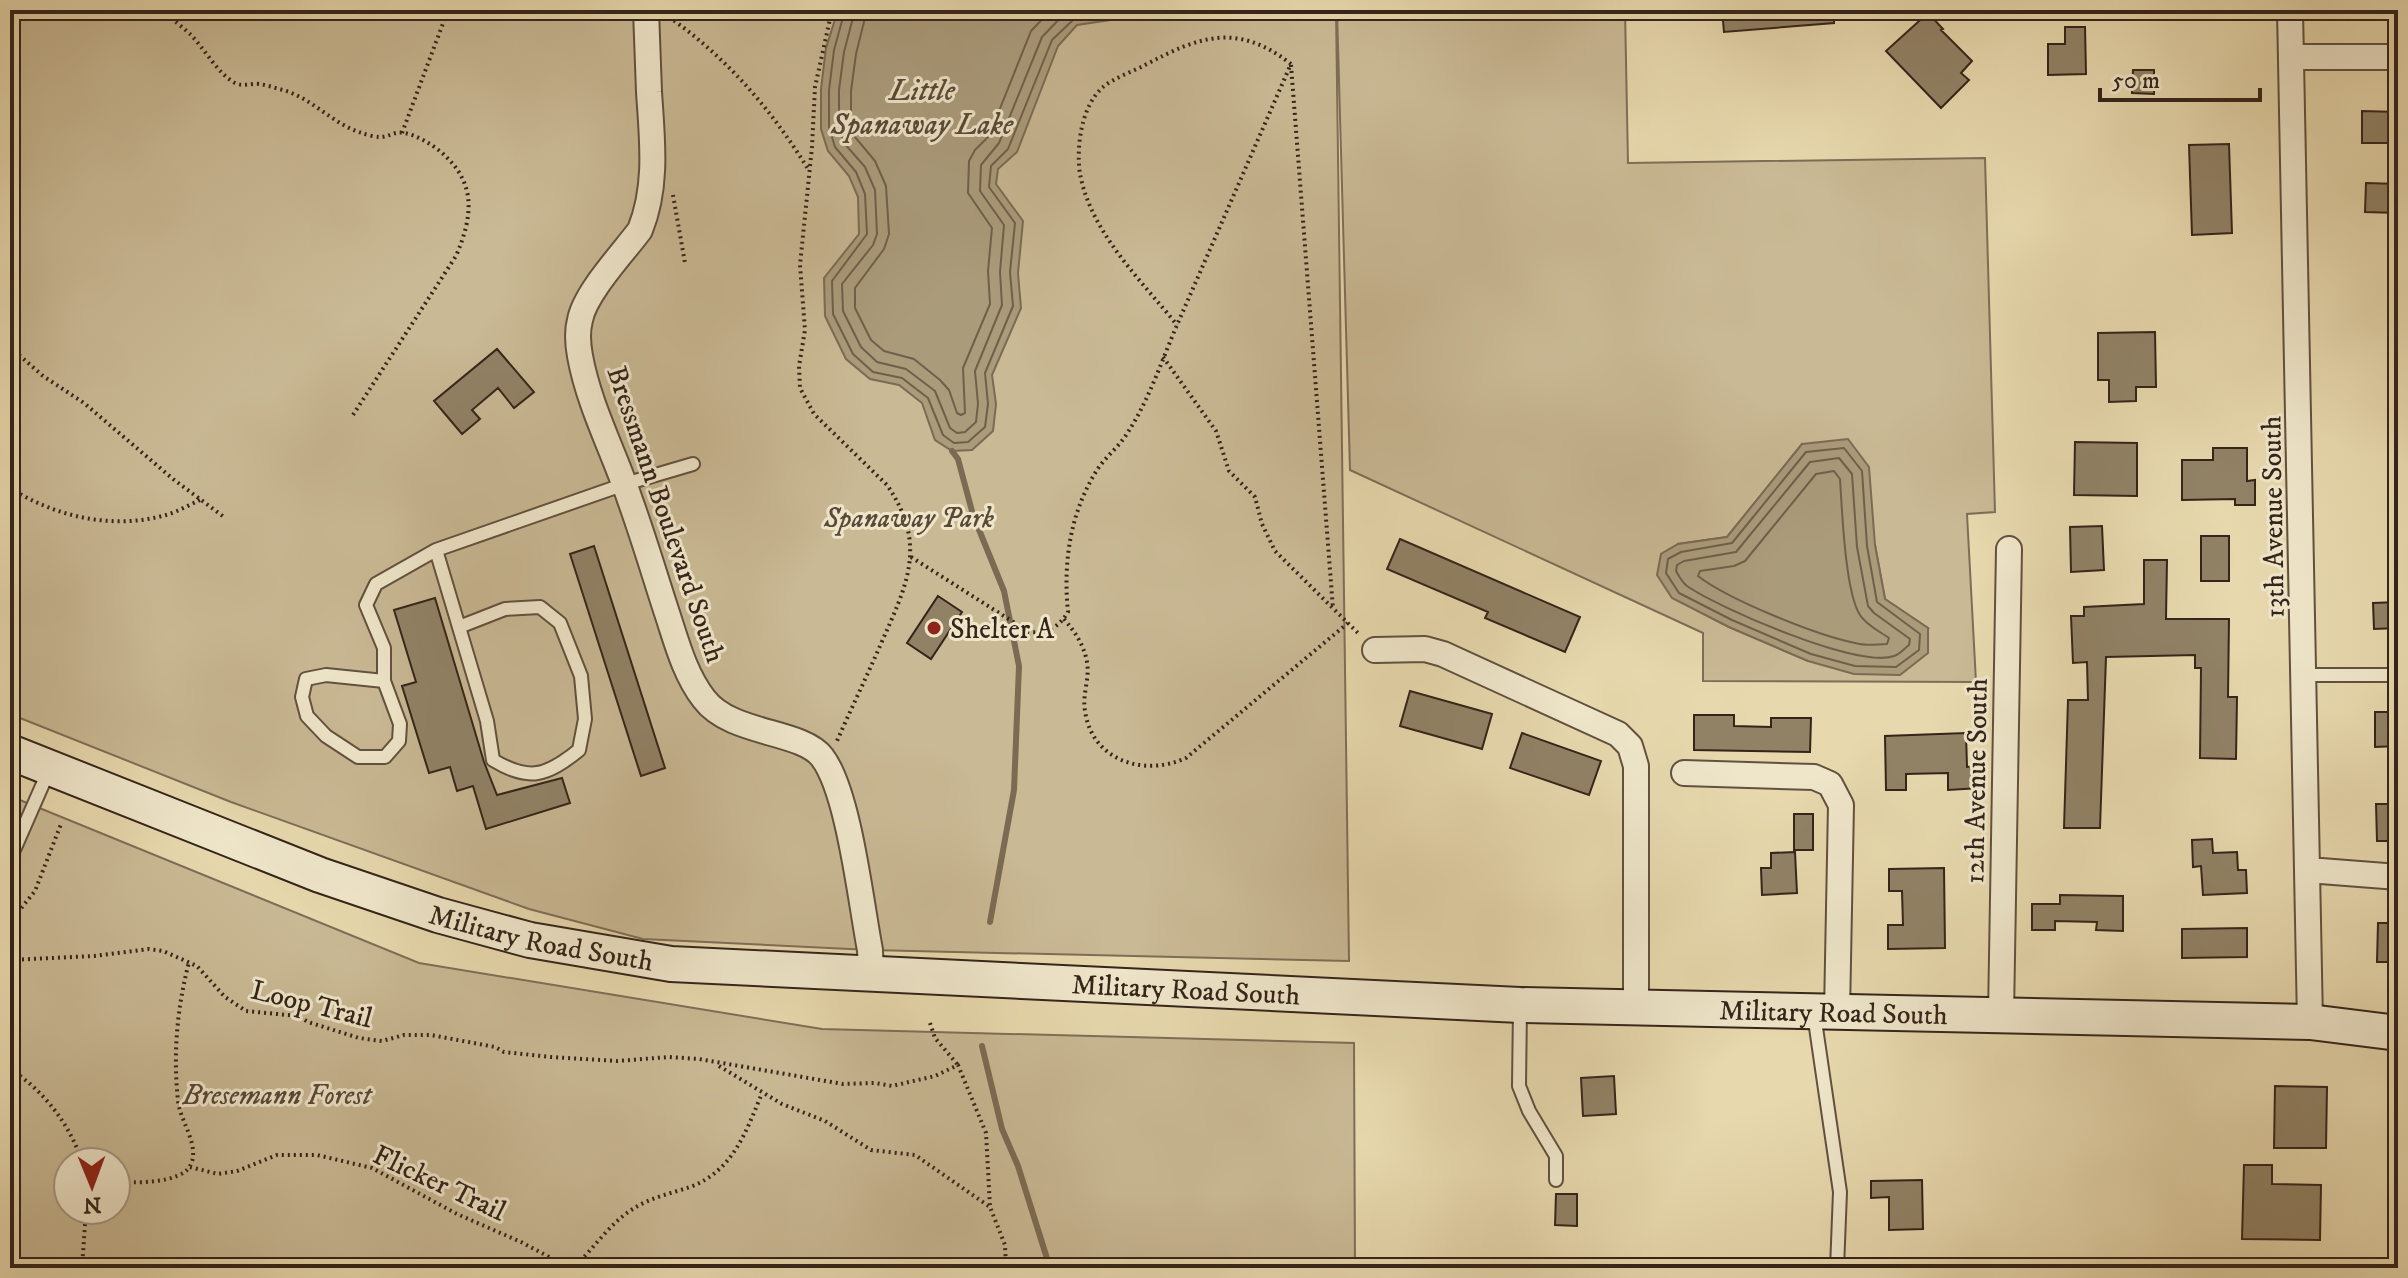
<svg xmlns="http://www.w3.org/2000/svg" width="2408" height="1278" font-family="'IM FELL DW Pica',serif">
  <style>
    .green { fill: #c9b994; stroke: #7e6e57; stroke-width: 2; fill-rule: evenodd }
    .water { fill: #aa9b7b; stroke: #7b6b54; stroke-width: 2 }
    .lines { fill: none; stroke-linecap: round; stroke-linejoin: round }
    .shore { stroke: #6f604a; stroke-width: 2 }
    .stream { stroke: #7b6b54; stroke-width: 6 }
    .building { fill: #918266; stroke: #34241a; stroke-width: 2 }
    .service-casing { stroke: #61513f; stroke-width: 16 }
    .minor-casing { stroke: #61513f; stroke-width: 28 }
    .secondary-casing { stroke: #34241a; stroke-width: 38 }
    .path { stroke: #34241a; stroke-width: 4; stroke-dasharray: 2 4; stroke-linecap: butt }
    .service { stroke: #efe6ca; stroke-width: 12 }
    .minor { stroke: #efe6ca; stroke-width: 24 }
    .secondary { stroke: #efe6ca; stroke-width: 34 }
    .poi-dot { fill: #8f2418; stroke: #efe6ca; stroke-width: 3 }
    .labels { text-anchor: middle; stroke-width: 6; stroke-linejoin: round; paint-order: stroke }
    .street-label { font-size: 28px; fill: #34241a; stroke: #efe6ca }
    .park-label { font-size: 28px; font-style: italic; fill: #594938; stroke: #efe6ca }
    .poi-label { font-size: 28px; fill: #34241a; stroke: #efe6ca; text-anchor: start }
    .water-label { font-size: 30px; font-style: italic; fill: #574837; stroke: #efe6ca }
  </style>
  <rect width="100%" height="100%" fill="#e7d8ad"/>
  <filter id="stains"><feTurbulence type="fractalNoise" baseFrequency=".0025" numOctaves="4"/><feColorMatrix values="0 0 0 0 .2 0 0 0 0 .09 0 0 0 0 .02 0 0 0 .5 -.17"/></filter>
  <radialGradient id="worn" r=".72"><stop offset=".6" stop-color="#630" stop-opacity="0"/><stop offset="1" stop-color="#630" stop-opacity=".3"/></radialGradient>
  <path class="green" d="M10,10H1336L1349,961L870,950L643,939L529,909L231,802L10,714Z
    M1337,10H1625L1628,163L1985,158L1995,512L1967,514L1976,682L1703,681V633L1350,470ZM1802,444L1875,545L1885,599L1928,628L1808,661L1729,627L1673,598L1678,544L1727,537Z
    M10,796L419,963L822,1029L1354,1043L1355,1268H10ZM68,1162H116V1210H68Z"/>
  <path class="water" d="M838,10H1145L1131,17L1077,25L1058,46L1017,152L998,169L996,184L1023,221L1018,273L1021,308L992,375L996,404L993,431L972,450L952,451L935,440L922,403L899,385L870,379L846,359L825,316L824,278L859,234L858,197L849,176L828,151L821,129V89L826,48Z
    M1848,439L1869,467L1875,545L1885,599L1928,628V653L1900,675L1854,674L1808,661L1729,627L1672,598L1657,575L1661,554L1678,544L1727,537L1802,444Z"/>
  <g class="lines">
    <path class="shore" d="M845,10L834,50L829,90V127L835,147L856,172L865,194L867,234L832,281L833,314L853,354L873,372L902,378L928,398L943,435L954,443L968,442L985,427L988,404L985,373L1013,306L1010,272L1015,223L989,187L991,166L1008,149L1052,40L1075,18L1124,10
      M855,10L844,52L839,90V126L844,143L865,167L875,190L877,234L873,245L842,284L843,311L861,347L877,362L906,369L935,391L950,428L957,433L965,432L976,422L978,404L975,371L1002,305L1000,272L1004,225L980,191L981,165L999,143L1042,37L1068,10
      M867,10L856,54L851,91V124L855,137L875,161L886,186L889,234L884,249L855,288V308L871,340L884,351L914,359L940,380L949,390L957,413L961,415L965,413L963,368L990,304L988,271L992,228L968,193L969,161L975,150L989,136L1031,31L1051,10
      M1844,448L1862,471L1867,546L1877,602L1920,634L1919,650L1896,667L1855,666L1811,654L1732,620L1679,593L1666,573L1668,559L1681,552L1732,543L1806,452Z
      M1839,458L1852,474L1857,547L1868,606L1874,613L1910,639L1909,645C1905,648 1899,655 1894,656C1858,669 1719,608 1687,586C1682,582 1679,576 1676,571L1677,565L1684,561L1736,552L1810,462Z
      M1834,471L1840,479C1842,509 1845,592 1860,615C1866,625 1879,631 1889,638L1887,644C1876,645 1865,646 1855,643C1816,635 1729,600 1698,576L1700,571L1734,566L1745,561L1816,474Z"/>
    <path class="stream" d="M952,451L958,459L973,515L1004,591L1019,666L1014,790L990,922
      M982,1046L1002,1129L1018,1166L1050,1268"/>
  </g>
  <path class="building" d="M1722,10H1834V23L1724,32Z
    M1928,13L1943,29L1941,30L1972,61L1961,73L1969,80L1941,108L1886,51Z
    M2065,27H2085L2086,74L2048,75V44H2065Z
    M2133,70H2154V94L2132,93Z
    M2362,111L2398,112V143H2362Z
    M2229,144L2232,233L2192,235L2189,145Z
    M2366,183L2398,184V213L2365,212Z
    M2155,332L2156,387H2136V401L2109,402V380H2098V333Z
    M497,349L534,392L514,408L498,388L472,410L480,419L462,434L434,401Z
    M2075,442L2137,443V496L2074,495Z
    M2213,448H2247V481L2255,480V505H2235V499L2182,500V460H2213Z
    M2102,526L2104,570L2071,572L2070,527Z
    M2201,536H2229V581H2201Z
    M1400,539L1580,617L1565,652L1485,618L1488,612L1387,569Z
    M594,546L665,768L641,776L570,554Z
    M2144,560H2167L2166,619H2229L2228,697H2237L2236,759L2200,758L2201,668H2195V655L2106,657L2100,828H2064L2068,700H2088L2087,662L2073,663L2071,616H2084V607L2144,604Z
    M938,596L962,612L931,659L907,643Z
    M435,598L484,762L497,795L562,778L570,803L486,829L473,786L457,791L450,767L429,773L402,686L416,682L394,610Z
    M2398,602V628L2374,629L2373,603Z
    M1410,691L1492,714L1482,749L1400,726Z
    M2375,712H2398V746L2375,747Z
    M1694,715H1734V726L1771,727V718H1811L1810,752L1694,750Z
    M1522,733L1601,761L1589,795L1510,768Z
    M1966,733L1967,767L1979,766L1980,788L1948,790V773L1906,774V790H1886L1885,736Z
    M2376,804H2398V841H2377Z
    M1794,814H1813V850H1794Z
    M2212,839L2213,853L2237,852L2238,870H2246L2247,893L2203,895L2201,866L2193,867L2192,840Z
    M1795,852L1797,893L1762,895L1761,868H1771V853Z
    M1944,868L1945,948L1888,949V925H1903L1902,891H1889V869Z
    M2060,895L2123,896V931L2096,930L2097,922L2055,921V930H2032V904H2060Z
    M2378,923H2398V962H2377Z
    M2247,928V957L2182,958V929Z
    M1614,1076L1616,1114L1583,1116L1581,1078Z
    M2275,1086L2327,1087L2326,1148H2274Z
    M2244,1165H2272V1184L2321,1185L2320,1240L2242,1239Z
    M1922,1180L1923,1229L1889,1230V1197L1871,1198V1181Z
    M1556,1194H1577V1226L1555,1225Z"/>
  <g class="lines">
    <defs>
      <path id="service" d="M459,627L505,609L540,607L560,623L581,676L585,719L579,750C547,776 529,782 493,760L487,721L436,550L625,484L693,464
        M2305,675H2398
        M384,681L326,675L306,679L302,697L307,716L326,736L358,757H385L399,741L400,724L384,681V648L366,605L376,584L436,550
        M10,859L49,770
        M1520,1008L1519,1086L1529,1111L1556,1156V1180
        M1814,1014L1840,1192L1837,1268
        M2396,1036L2398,1115"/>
      <path id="minor" d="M646,10C647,37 648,65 649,92C652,138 658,186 640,230C623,253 585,293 580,320C577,331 578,345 580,356C589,406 614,452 630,500C643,536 654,573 666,610C676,640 684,673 704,699C731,735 801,730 822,757C849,792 861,904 870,950L871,974
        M2290,10L2310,1022
        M2292,57H2398
        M1375,650L1425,649L1443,654L1618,734L1630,746L1636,766V1006
        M1684,773L1814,777L1830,784L1841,805L1837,1012
        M2308,870L2398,877
        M2001,1015L2009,549"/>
      <g id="secondary">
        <path id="s1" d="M10,752L320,875L438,915L530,940L671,964L1520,1005L2310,1022L2398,1033"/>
      </g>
    </defs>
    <use href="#service" class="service-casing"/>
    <use href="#minor" class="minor-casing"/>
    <use href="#secondary" class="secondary-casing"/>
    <path class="path" d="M162,10C171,18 181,26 190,34C205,49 217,73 235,83C244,87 250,83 259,84C267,85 275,88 283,90C312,98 334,125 362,133C367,135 375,137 380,137C389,137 394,131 404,133C417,135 431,144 441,152C477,183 473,216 456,256L351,418
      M832,10L815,87L812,147L800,265L805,330L799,366L800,388L814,414L887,485C929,546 906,586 880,646C866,678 851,709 837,741
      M669,17C727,58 771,109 808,169
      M1291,65L1333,609
      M402,133L448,10
      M673,195L685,263
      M10,347L43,376L84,403L173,479L224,517
      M1163,357L1216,431L1229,471L1255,497L1262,524L1275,551L1359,634
      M10,488C56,517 113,530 166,515C177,512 189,505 200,500
      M911,557L1029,632C1047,634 1059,627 1068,612C1063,562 1070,513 1097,470C1106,456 1120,446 1128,432C1149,400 1162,360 1177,325L1291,64C1237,22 1200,36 1145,65C1132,72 1113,78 1102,88C1081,107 1076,148 1080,174C1091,233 1141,280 1177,325
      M1064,619C1075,632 1084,645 1087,662C1090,679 1082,694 1085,711C1092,761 1144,777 1186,758L1348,623
      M10,922L35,891L61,824
      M10,960L94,956L149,949L163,951L197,966L225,997L246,1011L298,1016L308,1022L359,1038L382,1041L404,1035H431L495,1047L504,1052L551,1057L617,1061L669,1057L699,1059L843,1084L875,1083L892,1086L935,1076L958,1065L986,1133L990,1207L1005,1245L1006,1268
      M930,1023L935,1038L958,1065
      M719,1066L782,1104L825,1121L871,1150L915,1155L990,1207
      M10,1069C43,1090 70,1124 82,1162
      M190,1167L218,1174L237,1171L277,1155H317L372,1168L457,1214L521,1242L553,1259L576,1265
      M116,1181C134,1184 181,1183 190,1166C201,1147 180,1121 178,1101C173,1054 177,1008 189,962
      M576,1265C595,1247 611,1222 633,1209C649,1198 672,1193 690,1187C733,1171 746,1132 762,1093
      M82,1268L86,1210"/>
    <use href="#service" class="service"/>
    <use href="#minor" class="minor"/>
    <use href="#secondary" class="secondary"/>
  </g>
  <circle class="poi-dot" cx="934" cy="628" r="8"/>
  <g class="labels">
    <g class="street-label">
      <text transform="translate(667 514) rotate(71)" y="10">Bressmann Boulevard South</text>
      <text transform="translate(2272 517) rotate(-91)" y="10">13th Avenue South</text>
      <text transform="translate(1975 781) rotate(-89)" y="10">12th Avenue South</text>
      <text dy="10" stroke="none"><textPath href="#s1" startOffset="564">Military Road South</textPath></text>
      <text dy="10" stroke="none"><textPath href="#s1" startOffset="1212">Military Road South</textPath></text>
      <text transform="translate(312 1003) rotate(14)" y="10">Loop Trail</text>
      <text dy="10" stroke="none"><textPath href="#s1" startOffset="1860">Military Road South</textPath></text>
      <text transform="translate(440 1182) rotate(25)" y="10">Flicker Trail</text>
    </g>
    <g class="park-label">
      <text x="909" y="527">Spanaway Park</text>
      <text x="277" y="1104">Bresemann Forest</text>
    </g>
    <g class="poi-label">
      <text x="950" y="638">Shelter A</text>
    </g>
    <g class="water-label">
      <text x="922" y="100">Little<tspan x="922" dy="34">Spanaway Lake</tspan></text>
    </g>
  </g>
  <rect width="2408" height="1278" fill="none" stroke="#e7d8ad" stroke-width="40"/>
  <rect x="12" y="12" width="2384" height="1254" fill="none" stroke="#34241a" stroke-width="4"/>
  <rect x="20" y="20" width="2368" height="1238" fill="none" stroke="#34241a" stroke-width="2"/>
  <g transform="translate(92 1186) rotate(179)"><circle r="38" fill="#efe6ca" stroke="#a49884" stroke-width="2"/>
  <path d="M0-6L14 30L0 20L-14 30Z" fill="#8f2418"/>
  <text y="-12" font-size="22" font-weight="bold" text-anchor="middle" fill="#34241a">N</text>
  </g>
  <path d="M2100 88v12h160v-12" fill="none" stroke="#34241a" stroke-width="4"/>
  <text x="2112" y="88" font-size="24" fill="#34241a" stroke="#efe6ca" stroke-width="6" paint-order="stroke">50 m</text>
  <rect width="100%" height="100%" filter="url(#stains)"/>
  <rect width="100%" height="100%" fill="url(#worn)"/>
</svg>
